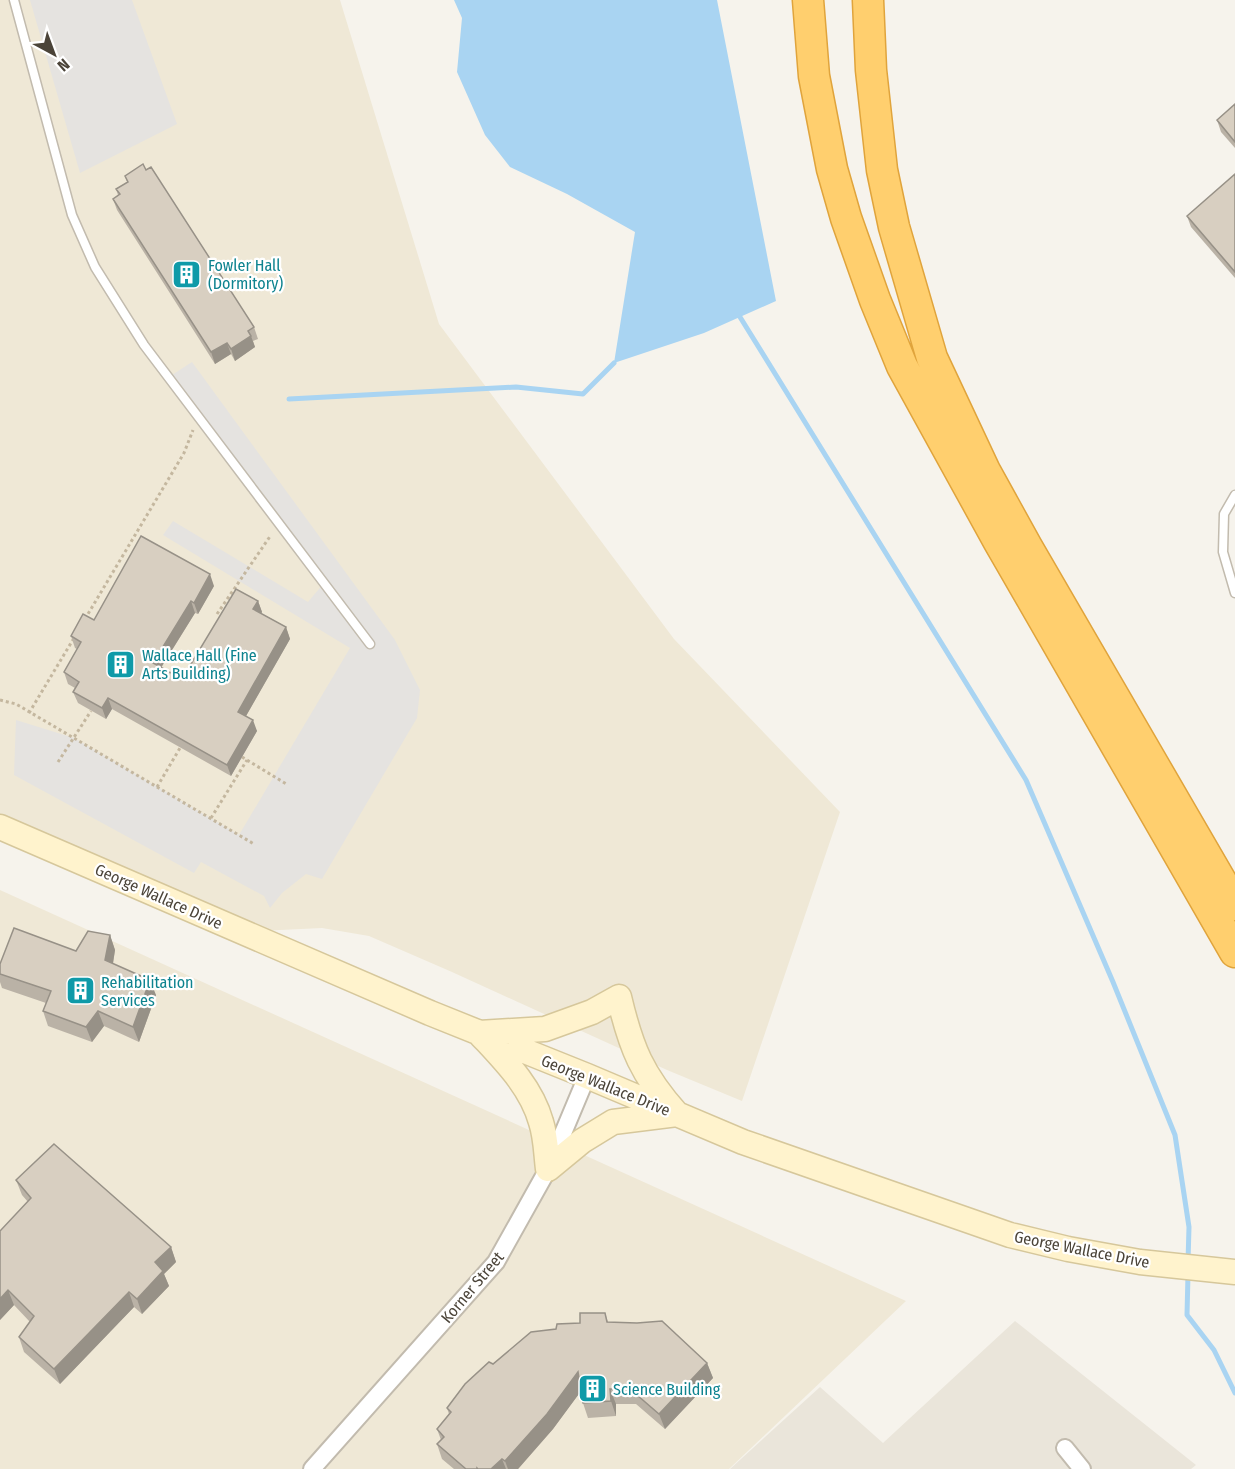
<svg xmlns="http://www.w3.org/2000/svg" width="1235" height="1469" font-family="'Fira Sans Condensed',sans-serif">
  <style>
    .residential { fill: #eae5da }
    .education { fill: #efe8d6 }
    .parking { fill: #e5e3e0 }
    .water { fill: #a9d4f2 }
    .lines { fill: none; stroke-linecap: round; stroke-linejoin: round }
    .stream { stroke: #a9d4f2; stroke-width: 5 }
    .lane-casing { stroke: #c2bbae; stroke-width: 11 }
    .street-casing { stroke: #c2bbae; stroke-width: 20 }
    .secondary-casing { stroke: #d6c79b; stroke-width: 27 }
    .highway-casing { stroke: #e0a43c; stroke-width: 33 }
    .path { stroke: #c4b79f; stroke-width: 3; stroke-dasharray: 3 3; stroke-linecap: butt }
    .lane { stroke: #fff; stroke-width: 8 }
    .street { stroke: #fff; stroke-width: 16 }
    .secondary { stroke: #fff3cd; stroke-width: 24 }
    .highway { stroke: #ffcf6e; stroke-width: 30 }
    .wall { fill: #bab2a6 }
    .shaded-wall { fill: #979187 }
    .building { fill: #d8cfc1; stroke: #979187; stroke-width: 1.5 }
    .labels { text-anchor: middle; stroke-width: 4.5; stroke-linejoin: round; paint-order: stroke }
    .culture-label { font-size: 16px; fill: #0d838f; stroke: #fff; text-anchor: start }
    .street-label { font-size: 16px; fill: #4b4439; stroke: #fff }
  </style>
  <rect width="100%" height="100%" fill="#f6f3ec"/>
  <path class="residential" d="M1015,1321L1196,1465L1191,1469H730L820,1387L883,1443Z"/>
  <path class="education" d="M0,0H340L439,324L674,639L840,812L742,1101L667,1070L452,972L369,936L322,928L239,932L0,827Z
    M0,890L906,1301L729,1469H0Z"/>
  <path class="parking" d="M30,0H132L177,124L80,173Z
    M192,362L395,640L420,690L417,718L322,879L306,874L282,893L270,908L264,896L201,862L194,873L14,775L16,720L74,738L239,835L350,648L163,535L173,521L308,602L324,583L169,377Z"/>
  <path class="water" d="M454,0H717L776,301L704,333L614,363L635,232L567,194L510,167L485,135L457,72L462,18Z"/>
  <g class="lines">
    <path class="stream" d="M740,317L1026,780L1113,982L1175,1135L1189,1227L1188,1262
      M289,399L516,387L583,394L614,363
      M1188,1274L1187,1315L1214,1350L1235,1393"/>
    <defs>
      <path id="lane" d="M14,0L72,215L95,267L144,345L370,644
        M1235,495L1224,514L1223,552L1235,593"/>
      <path id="street" d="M1065,1448L1082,1469
        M312,1469L496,1262L548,1169L587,1076"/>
      <path id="secondary" d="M0,827L430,1013L587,1076L743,1142L1010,1235L1068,1249L1140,1262L1235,1272
        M619,997C631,1048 642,1075 677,1114L613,1122L582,1141L548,1169C546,1153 546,1137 541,1122C531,1086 503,1059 479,1033L545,1029L592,1012Z"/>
      <path id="highway" d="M808,0L814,76L832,169L846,218L875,300L902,366L999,542L1235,952
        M868,0L871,70L882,170L894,227L932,358L985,471L1027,547L1235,905"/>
    </defs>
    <use href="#lane" class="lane-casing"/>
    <use href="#street" class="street-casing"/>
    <use href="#secondary" class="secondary-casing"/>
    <use href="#highway" class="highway-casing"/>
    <path class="path" d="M217,614L271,535
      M85,619L184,453L193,430
      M0,700L16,704L254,844
      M29,713L74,638
      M242,757L288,785
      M58,762L91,711
      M157,787L180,748
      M211,818L247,760"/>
    <use href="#lane" class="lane"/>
    <use href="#street" class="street"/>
    <use href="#secondary" class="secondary"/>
    <use href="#highway" class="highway"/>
  </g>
  <path class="wall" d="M1235,104V148L1221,132L1217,120Z
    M1235,174V278L1191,227L1187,216Z
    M125,176L254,327L258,339L253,341L255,347L235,361L231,354L215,364L117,210L113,199L118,195L116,189L127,182Z
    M214,586L198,614L195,613L161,668L182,679L258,601L262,612L261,613L286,627L290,639L246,716L257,731L231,776L112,709L106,719L78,703L73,692L75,688L68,684L64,672L77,649L75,648L71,636L94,620Z
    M110,935L115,950L113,964L156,995L139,1042L104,1026L92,1042L48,1026L43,1011L46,1003L2,988L0,982V964L76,951Z
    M16,1180L171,1247L176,1262L164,1274L169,1286L142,1314L134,1307L60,1384L24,1352L19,1337L30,1322L14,1305L0,1320L28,1202L22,1195Z
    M605,1313L608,1322L707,1363L713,1378L665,1429L636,1404H616V1416L588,1418L583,1403L581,1391L553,1429L518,1469H454L442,1459L437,1444L441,1440L437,1429L449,1414L447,1408L493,1364L556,1329L580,1323Z"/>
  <path class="shaded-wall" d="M251,336L255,347L235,361L231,349Z
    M227,343L231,354L215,364L211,352Z
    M210,574L214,586L198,614L194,603Z
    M191,601L195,613L157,674L153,663Z
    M258,601L262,612L258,620L253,609Z
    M286,627L290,639L242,723L238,712Z
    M108,698L112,709L106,719L102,708Z
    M253,720L257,731L231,776L227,765Z
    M110,935L115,950L111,975L105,960Z
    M150,980L156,995L139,1042L133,1027Z
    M98,1011L104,1026L92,1042L86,1027Z
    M171,1247L176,1262L164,1274L169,1286L142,1314L137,1299L155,1262Z
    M8,1290L14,1305L0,1320V1299Z
    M129,1292L134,1307L60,1384L54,1369Z
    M707,1363L713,1378L665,1429L659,1414Z
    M578,1372L584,1387L553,1429L518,1469H508L505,1461Z
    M610,1389L616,1404V1416L611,1401Z
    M502,1459L506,1469H491Z"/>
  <path class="building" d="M1235,104V142L1217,120Z
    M143,164L146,170L151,167L254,327L248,331L251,336L231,349L227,343L211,352L113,199L120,194L116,189L128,182L125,176Z
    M1235,174V272L1187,216Z
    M141,536L210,574L194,603L191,601L153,663L182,679L236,589L258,601L253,609L286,627L238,712L253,720L227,765L108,698L102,708L73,692L79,682L64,672L81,642L71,636L83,614L94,620Z
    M14,928L76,951L88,931L110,935L105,960L150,980L133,1027L98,1011L86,1027L43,1011L51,991L0,974V964Z
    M54,1144L171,1247L155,1262L163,1271L137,1299L129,1292L54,1369L19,1337L34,1316L8,1290L0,1299V1231L31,1198L16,1180Z
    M580,1313H605L607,1322L637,1323L662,1321L707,1363L659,1414L630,1389H610L611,1401L583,1403L578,1372L547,1414L505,1461L502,1459L491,1469H478L477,1468V1469H466L437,1444L444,1437L437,1429L451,1412L447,1408L465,1384L489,1362L493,1364L531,1332L556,1329L557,1324L580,1323Z"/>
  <defs>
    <symbol id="building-square" viewBox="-11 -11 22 22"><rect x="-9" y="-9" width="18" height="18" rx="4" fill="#0f9aa8" stroke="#fff"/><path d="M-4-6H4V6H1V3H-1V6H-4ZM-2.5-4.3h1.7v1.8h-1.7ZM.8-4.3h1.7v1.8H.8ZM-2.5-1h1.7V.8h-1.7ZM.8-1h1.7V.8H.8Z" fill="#fff"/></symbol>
  </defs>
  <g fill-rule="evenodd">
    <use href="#building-square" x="170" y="258" width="33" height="33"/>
    <use href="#building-square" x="104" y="648" width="33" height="33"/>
    <use href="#building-square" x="64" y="974" width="33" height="33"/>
    <use href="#building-square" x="576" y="1372" width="33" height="33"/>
  </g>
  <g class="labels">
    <g class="culture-label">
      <text x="208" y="271">Fowler Hall<tspan x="208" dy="18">(Dormitory)</tspan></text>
      <text x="142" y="661">Wallace Hall (Fine<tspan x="142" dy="18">Arts Building)</tspan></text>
      <text x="101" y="988">Rehabilitation<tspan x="101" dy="18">Services</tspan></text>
      <text x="613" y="1395">Science Building</text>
    </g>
    <g class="street-label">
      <text transform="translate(159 896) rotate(24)" y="6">George Wallace Drive</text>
      <text transform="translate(606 1085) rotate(22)" y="6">George Wallace Drive</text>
      <text transform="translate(1082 1249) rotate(11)" y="6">George Wallace Drive</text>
      <text transform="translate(472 1287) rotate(-50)" y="6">Korner Street</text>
    </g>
  </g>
  <g transform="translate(54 54) rotate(139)" stroke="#ffffff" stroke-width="4.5" paint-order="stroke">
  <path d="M0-4.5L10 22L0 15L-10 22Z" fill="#4b4439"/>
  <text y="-9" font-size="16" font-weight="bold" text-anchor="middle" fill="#4b4439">N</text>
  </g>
</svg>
